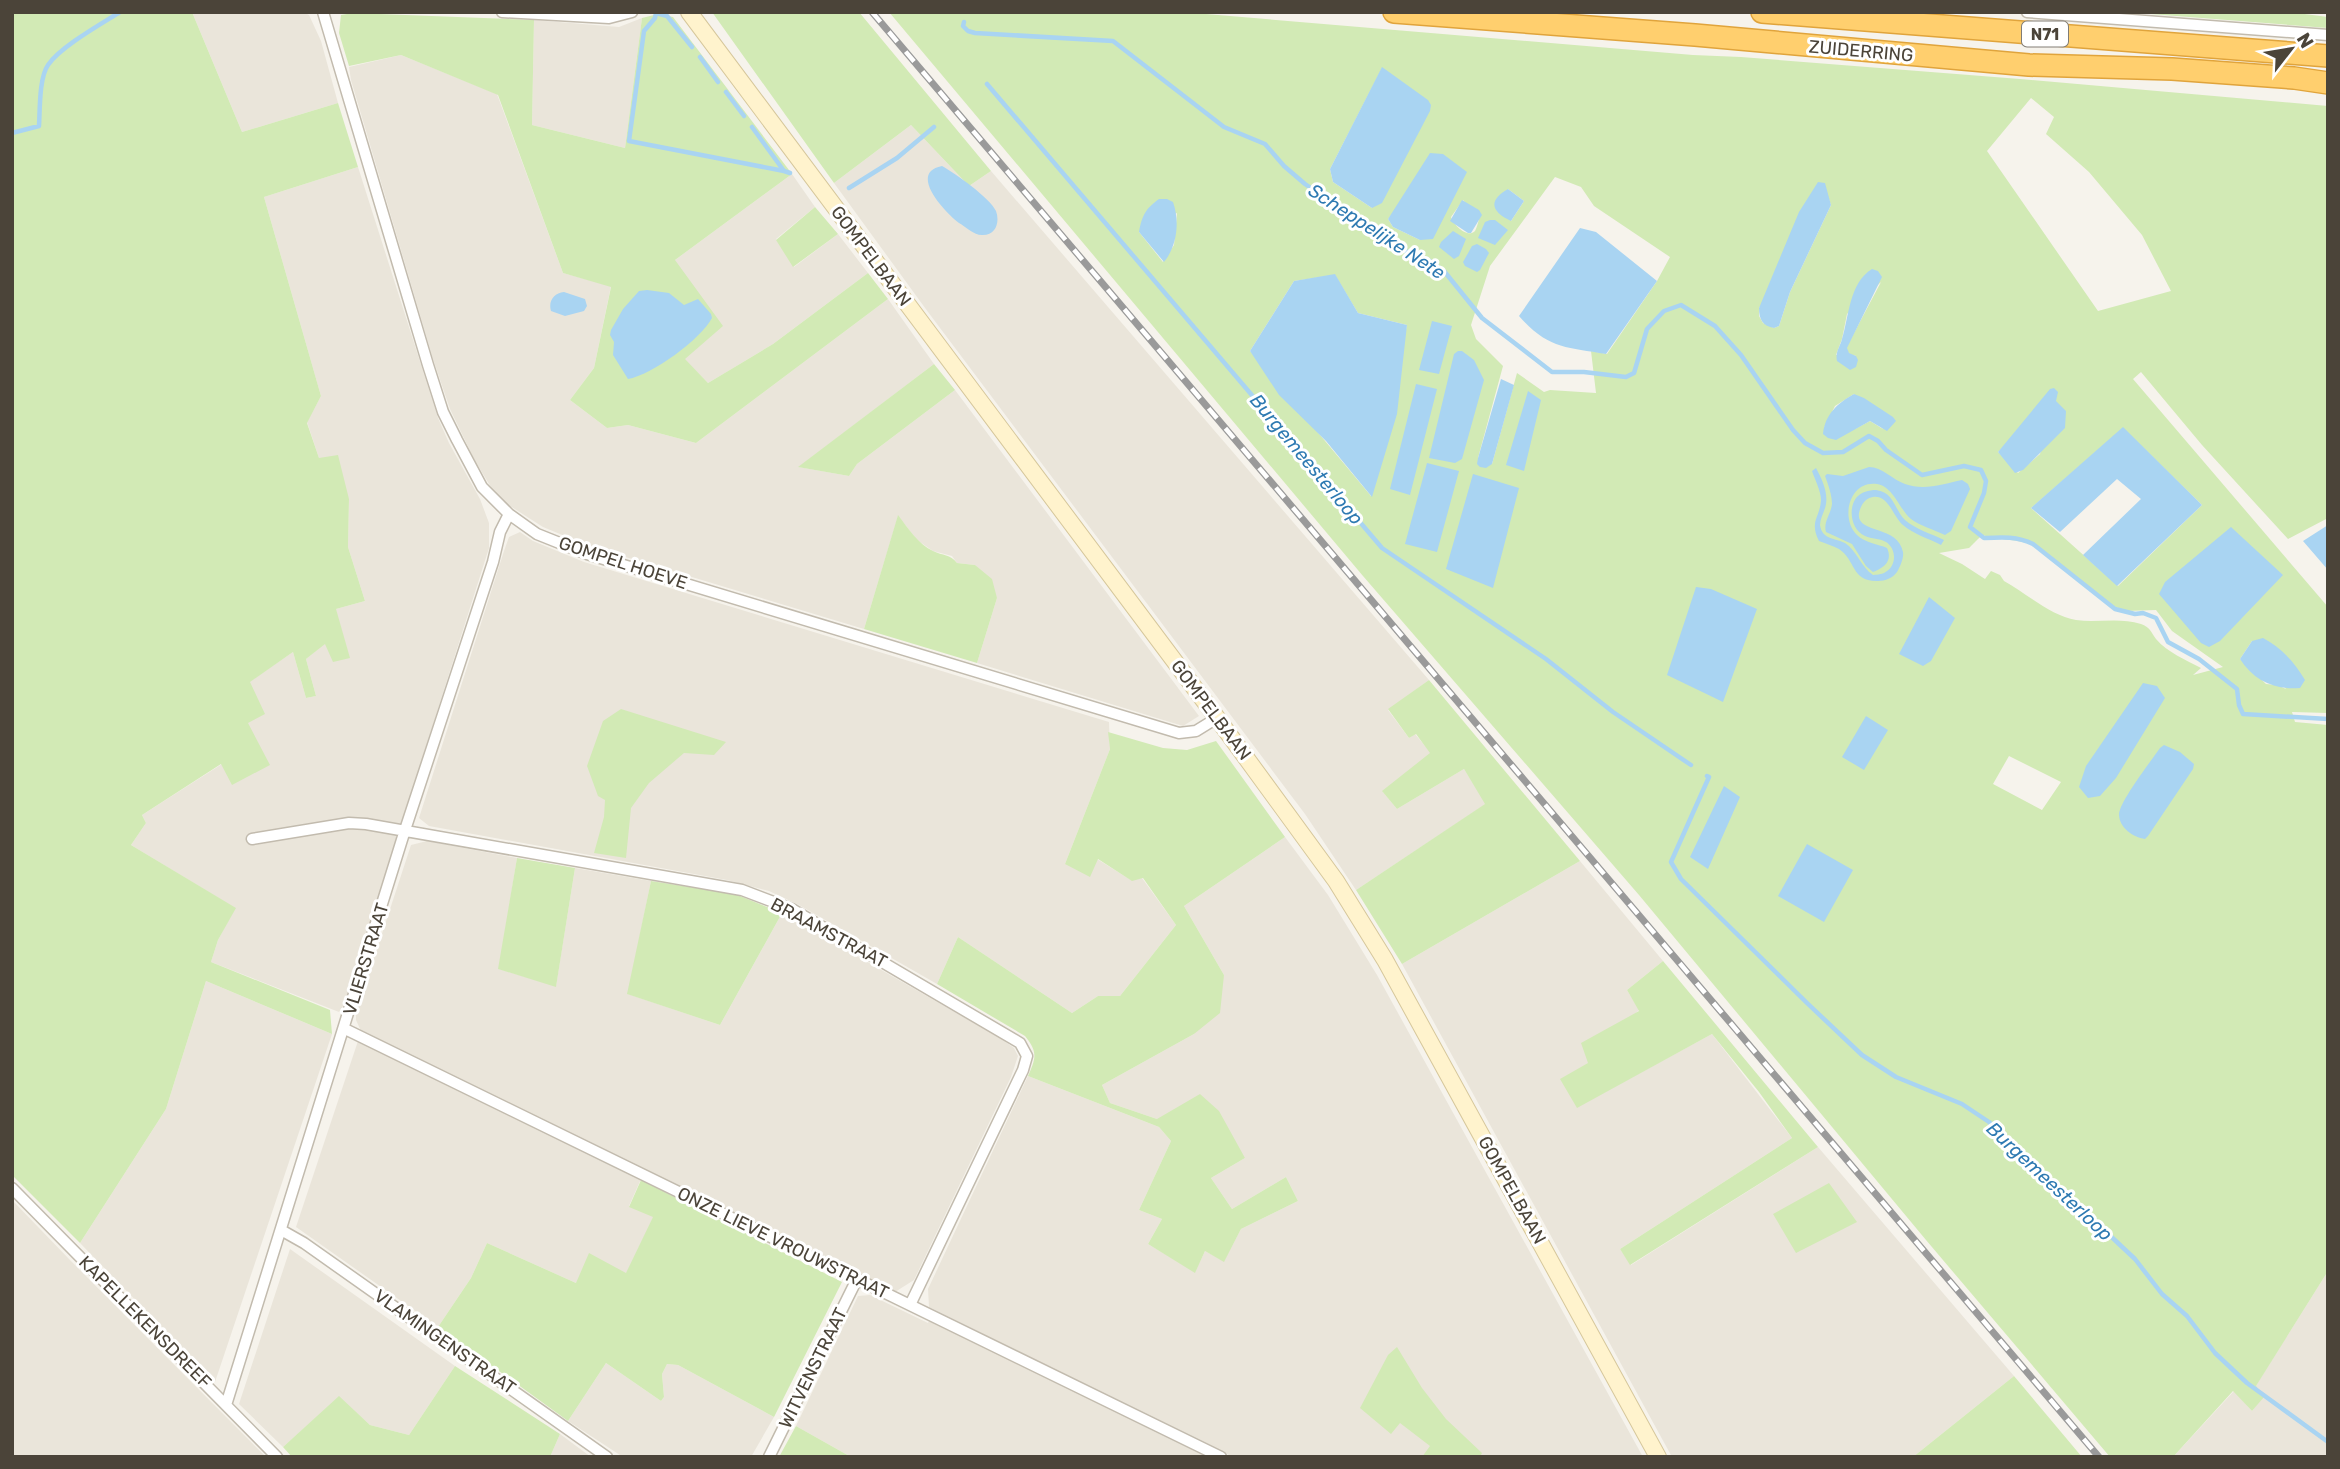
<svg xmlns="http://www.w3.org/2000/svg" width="2340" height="1469" font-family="Rubik,sans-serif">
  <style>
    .residential { fill: #eae5da }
    .green { fill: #d2eab5; fill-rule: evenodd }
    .water { fill: #a9d4f2 }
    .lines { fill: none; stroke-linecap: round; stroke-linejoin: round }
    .stream { stroke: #a9d4f2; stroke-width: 4.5 }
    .street-casing { stroke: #c2bbae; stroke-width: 13 }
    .secondary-casing { stroke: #d6c79b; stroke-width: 18 }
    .highway-casing { stroke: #e0a43c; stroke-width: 24 }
    .street { stroke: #fff; stroke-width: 10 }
    .secondary { stroke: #fff3cd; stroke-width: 16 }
    .highway { stroke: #ffcf6e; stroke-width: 21 }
    .rail-casing { stroke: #9a9a9a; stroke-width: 7 }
    .rail { stroke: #fff; stroke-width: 4.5; stroke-dasharray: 13; stroke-linecap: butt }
    .labels { text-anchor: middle; stroke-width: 6; stroke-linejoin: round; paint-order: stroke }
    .shield { fill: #fff; stroke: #817c74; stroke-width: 2 }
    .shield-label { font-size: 16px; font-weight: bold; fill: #4b4439 }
    .street-label { font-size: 18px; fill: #4b4439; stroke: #fff }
    .water-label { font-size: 19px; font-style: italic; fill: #2e7ab2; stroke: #fff }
  </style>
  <rect width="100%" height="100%" fill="#f6f3ec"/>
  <path class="residential" d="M192,12H303L309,15L321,41L338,103L242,132Z
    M642,18L625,148L532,125L534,20L619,27Z
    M401,55L497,94L563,273L611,286L594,368L570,400L607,428L628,425L696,443L888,299L934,364L799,467L849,476L857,464L955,390L1199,716L1183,726L977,663L997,598L975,565L957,563L952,556L933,551L917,540L898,516L864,629L589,546L543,527L507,504L492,489L474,459L450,409L433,359L351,80L349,67Z
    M911,125L969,186L991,171L1429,680L1388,710L1409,738L1415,734L1431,753L1383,792L1397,809L1464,769L1486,804L1356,890L1305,814L928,312L834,183Z
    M358,167L438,418L449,443L480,499L489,523V548L344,1005L339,1012L211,962L218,940L235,908L131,845L146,823L142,815L222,764L248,722L249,682L293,652L306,698L316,696L306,659L325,643L336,609L365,601L348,547L349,499L319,458L307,422L321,396L264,197Z
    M792,174L815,207L776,239L794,267L838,234L868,273L773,344L708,383L684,359L675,260Z
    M520,532L533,541L584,562L1109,722L1110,749L1065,864L1097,859L1131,880L1142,878L1176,925L1120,996H1098L1072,1013L958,937L937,984L799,905L769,891L727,880L429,826L419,818L504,551L509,537Z
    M1285,837L1328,895L1377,975L1643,1457H1233L929,1307L928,1289L1028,1076L1159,1127L1171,1141L1139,1210L1162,1219L1148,1244L1195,1272L1205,1251L1224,1261L1241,1229L1298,1201L1286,1177L1232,1209L1211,1178L1245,1158L1157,1119L1110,1103L1102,1085L1194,1034L1224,975L1184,906Z
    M427,841L517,858L499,969L556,986L575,868L651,881L628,994L720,1025L782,913L1000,1038L1014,1048L1018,1056L1011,1077L914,1280L895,1292L361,1031L356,1020V1013L411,845Z
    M1580,861L1663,961L1627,990L1639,1010L1588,1063L1577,1107L1712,1034L1792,1138L1620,1249L1631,1265L1818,1147L2014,1376L1913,1457H1672L1402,964Z
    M206,981L332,1034L215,1382L80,1243L166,1109Z
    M358,1041L641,1179L629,1206L654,1216L626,1274L576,1283L487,1243L471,1278L438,1327L296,1227Z
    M12,1200L69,1259L266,1457H12Z
    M290,1249L455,1366L409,1435L370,1425L339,1397L283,1447L239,1404Z
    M2328,1271V1457H2173L2234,1391L2252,1411L2263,1397L2255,1387Z
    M870,1295L928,1323L929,1321L1209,1457H851L796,1426L858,1296Z
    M606,1363L661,1401L664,1397L662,1374L667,1364L678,1365L774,1417L751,1457H623L568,1421Z
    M560,1434L591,1457H550Z"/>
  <path class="green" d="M12,12H192L242,132L338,103L358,167L264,197L321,396L307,423L319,458L338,455L349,499L348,547L365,601L336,609L350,658L333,662L325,644L306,659L316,696L306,698L293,652L250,682L265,714L248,723L270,765L232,785L221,764L142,815L146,823L131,845L236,908L218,940L211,962L330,1010L332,1034L206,981L166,1109L80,1243L12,1175Z
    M712,12H859L991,171L969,186L911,125L834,183Z
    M889,12H1182L1693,55L1741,57L2020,79L2328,106V518L2288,539L2202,445L2141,372L2133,379L2328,607V713L2292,712L2295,722L2328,725V1271L2256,1386L2264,1397L2252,1411L2233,1391L2173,1457H2110L1926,1240L1639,895L1363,576ZM1382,68L1372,208L1333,182L1330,169ZM2031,98L2054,117L2046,134L2089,172L2142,235L2171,291L2098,311L1987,151ZM1555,177L1581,187L1594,206L1670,257L1657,281L1607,354L1591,351L1596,393L1550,390L1544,392L1517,373L1492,464L1478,458L1503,366L1476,339L1471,325L1490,266ZM1508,189L1524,201L1511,221ZM1827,194L1831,205L1790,292L1779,326L1774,328L1763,323L1759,316V308ZM1463,200L1479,219C1478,223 1477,227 1475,231C1467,239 1453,224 1451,217ZM1395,210L1420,240L1393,227L1388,219ZM1177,213L1174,245L1163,262L1139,232ZM1335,275L1358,313L1407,325L1371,496L1250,351L1294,281ZM1881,282L1846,348L1849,354L1856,356L1836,355L1842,339L1847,314ZM1854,394L1883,429L1870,421L1855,429L1824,428L1835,406ZM2056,395L2040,454L2018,473L1998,452ZM2123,428L2202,505L2118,586L2031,508ZM1982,535C2001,541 2019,538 2037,547L2113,606L2126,611L2156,610L2172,631L2223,667L2193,675L2201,668C2186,660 2167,652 2156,639C2151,632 2150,627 2141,624C2119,617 2098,623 2076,620C2051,616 2026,593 2004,581L2000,575L1991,571L1985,579L1962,564L1939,553L1969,548ZM2252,641L2286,689L2277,685L2266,684L2240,659ZM2009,756L2061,782L2042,810L1993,784Z
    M2125,12H2289L2328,17V28Z
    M353,13L534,20L532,125L625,148L642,18L658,14L673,17L792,174L675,260L723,326L685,359L708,383L773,344L868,273L888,299L696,443L628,425L607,428L570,400L594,368L611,287L563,273L498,95L401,55L349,66L339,33L341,15Z
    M815,207L838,234L793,267L776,240Z
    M934,364L955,390L857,464L849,476L798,467Z
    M898,515C908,528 918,544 933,551C943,556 950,554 957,563L975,565L992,579L997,598L977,663L864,629Z
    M1429,680L1580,861L1402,964L1356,890L1485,804L1464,769L1397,809L1382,791L1430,753L1416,734L1409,738L1388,709Z
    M621,709L726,742L714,755L684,753L649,783L631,808L626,858L594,853L604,817L605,800L598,796L587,766L603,721Z
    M1108,732L1163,748L1187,750L1216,741L1285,837L1184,906L1224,975L1220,1013L1194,1034L1102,1085L1110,1103L1157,1119L1200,1094L1219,1111L1245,1158L1211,1178L1232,1209L1286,1177L1298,1201L1241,1229L1224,1262L1205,1251L1195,1273L1148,1244L1162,1219L1139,1210L1171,1141L1159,1127L1028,1076C1036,1058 1038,1052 1025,1036L937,984L958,937L1072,1013L1098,996H1120L1176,925L1143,878L1132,881L1098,859L1090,877L1065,864L1110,749Z
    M517,858L575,868L556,987L498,969Z
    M651,881L735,894L782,913L720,1025L627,994Z
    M1663,961L1818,1147L1630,1265L1620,1249L1792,1138L1759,1092L1712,1034L1577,1108L1560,1079L1588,1063L1581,1043L1639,1011L1627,990Z
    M641,1180L842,1282L774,1417L678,1365L667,1364L662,1374L664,1397L661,1401L606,1363L568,1421L438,1327L471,1278L487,1243L576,1283L589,1253L626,1273L653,1217L629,1207Z
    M1829,1183L1857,1222L1796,1253L1773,1214Z
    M1397,1347L1422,1388L1446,1419L1482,1453L1480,1457H1422L1430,1446L1400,1423L1391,1434L1360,1408L1388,1355Z
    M455,1366L560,1434L550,1457H292L283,1447L339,1396L370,1425L409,1435Z
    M2014,1376L2082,1457H1913Z
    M796,1426L851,1457H779Z"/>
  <path class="water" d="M1382,67L1428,100L1431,105L1430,111L1382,203L1372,208L1333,182L1330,169Z
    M1430,153L1443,154L1467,172L1433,239L1420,240L1393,227L1388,219Z
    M942,166C955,173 990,198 996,211C1000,222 996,235 983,235C975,236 966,227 959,223C946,213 907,173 942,166Z
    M1818,182L1825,183L1831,205L1790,292L1779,326L1774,328C1763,326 1759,320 1759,308L1799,212Z
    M1508,189L1524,201L1511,221C1492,212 1487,201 1508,189Z
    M1159,199H1167L1173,202C1180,222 1177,246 1164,262L1139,232C1142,216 1145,209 1159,199Z
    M1462,200L1479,210L1482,215L1471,233H1468L1450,221Z
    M1490,220H1495L1508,230L1495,245L1478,238L1485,222Z
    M1580,228L1596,232L1657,281L1606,354C1566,347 1548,349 1519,316Z
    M1453,231L1466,239L1459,256L1454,259L1439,247L1441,242Z
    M1477,244L1486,249L1489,253L1480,270L1477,272L1465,266L1463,262L1472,246Z
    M1872,269L1878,271L1882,277L1847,348L1849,353L1856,356L1858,360L1856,367L1850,370L1837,361C1835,352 1840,347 1842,339C1849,317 1849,283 1872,269Z
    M1335,274L1358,313L1407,325L1397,414L1372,497L1326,441L1279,395L1250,351L1294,281Z
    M647,290L669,293L684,305L698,299L711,314L712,318C701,339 652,375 628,379L613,355L614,342L610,335L611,330L623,309L639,291Z
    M564,292L585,299L587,306L584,311L565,316L551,311C548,301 554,293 564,292Z
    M1432,321L1452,326L1439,374L1419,370Z
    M1458,351H1462L1474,360L1484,380L1462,459L1455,463L1429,458L1454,354Z
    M1501,379L1514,385L1492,464L1486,468L1480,467L1477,464L1478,458Z
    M1416,384L1437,389L1410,495L1390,489Z
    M2054,388L2058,392L2056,401L2066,411L2065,428L2023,470L2015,473L1998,452L2050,389Z
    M1528,391L1541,400L1524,471L1506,465Z
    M1854,394L1864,398L1893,417L1896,421L1887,431L1870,421L1836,440L1828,438L1823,434C1825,414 1838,403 1854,394Z
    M2123,427L2202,505L2117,586L2083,555L2141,499L2117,479L2060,532L2031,508Z
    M1427,463L1459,471L1437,552L1405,544Z
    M1869,467C1882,467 1893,480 1905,484C1924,491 1943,484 1962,480L1968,484L1970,489L1951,531L1945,535C1935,530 1920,526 1911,519C1899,509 1894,487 1877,484C1849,480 1840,519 1857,535C1865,543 1878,544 1887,548C1893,561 1884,568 1873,572L1866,566L1852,544L1826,532C1823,522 1831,514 1832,504C1832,495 1828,484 1825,476L1827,474L1843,476Z
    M1816,468C1822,479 1828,492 1826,504C1825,511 1820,518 1820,525C1822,540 1836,538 1845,543C1857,551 1861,567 1873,575C1874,575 1883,574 1884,573C1897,567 1897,549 1886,542C1879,538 1872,539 1865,536C1851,530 1848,509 1856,498C1861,492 1869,490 1876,490C1894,492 1894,509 1905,520C1915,529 1932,534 1944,540L1941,545C1930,539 1913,534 1903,525C1893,517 1889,495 1873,497C1867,498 1863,502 1861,507C1848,536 1897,522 1903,552C1904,558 1900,567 1897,572C1893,578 1885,581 1878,581C1851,582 1856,560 1839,549C1833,546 1825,543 1819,541C1809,521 1820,518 1821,500C1821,491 1815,480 1812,471Z
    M1473,474L1519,488L1493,588L1446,569Z
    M2328,525V570L2303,541Z
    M2231,527L2283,575L2220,641L2209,647L2201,643L2159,594L2165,582Z
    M1696,587L1711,589L1757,609L1723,702L1667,675Z
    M1929,597L1955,618L1931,661L1923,666L1899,654Z
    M2263,638C2281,647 2295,663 2305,680L2300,688C2275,690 2254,681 2240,659L2252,641Z
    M2143,683L2157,686L2165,698L2116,778L2100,796L2088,798L2079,787L2086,766Z
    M1866,716L1888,730L1864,770L1842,757Z
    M2164,745L2180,752L2194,764L2193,769L2148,836L2145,839C2133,837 2119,828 2119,814C2120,801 2151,761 2160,748Z
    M1724,786L1740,797L1708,869L1690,857Z
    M1807,844L1853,870L1824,922L1778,896Z"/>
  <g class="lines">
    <path class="stream" d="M964,22L963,26L968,31L975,33L1113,41L1224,127L1265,144L1284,166L1305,184L1397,248L1427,259L1444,271L1482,318L1552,372H1584L1626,377L1634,373L1647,329L1664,311L1681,305L1715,326L1741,355L1793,430L1805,443L1823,453L1843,452L1869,436L1878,441L1886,450L1922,475L1964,466L1981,470L1986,481L1984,493L1970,527L1984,538C2002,537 2017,536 2033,544L2115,609L2135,614L2143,613L2156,618L2168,642L2199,659L2237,689L2239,705L2243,714L2328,719
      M692,47L667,16L656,13L655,18L644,31L629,141L784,171
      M700,57L718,82
      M987,84L1382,548L1546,659L1613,712L1691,765
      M726,92L744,116
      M752,127L784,171L790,173
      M12,133L39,126C40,110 39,78 48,65C60,47 101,24 120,12
      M849,188L897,158L934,127
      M1707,776L1709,777L1671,862L1681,879L1807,1003L1862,1055L1896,1077L1962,1104L1989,1122L2135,1259L2162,1294L2187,1316L2215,1353L2247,1383L2328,1442"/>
    <defs>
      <path id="street" d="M323,12L428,365L443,412L457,440L482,487L509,514L537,534L587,554L1179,733L1196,731L1217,718
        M502,12L609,18L632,12
        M2027,12L2328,35
        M252,839L349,823L366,824L742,890L792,909L1020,1043L1027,1056L1023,1070L910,1305
        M345,1029L1221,1457
        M12,1188L277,1457
        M281,1230L304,1243L607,1457
        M226,1405L405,830L493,562L500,532L509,514
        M769,1457L857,1279"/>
      <path id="secondary" d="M689,12L1217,718L1336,881L1385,960L1658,1457"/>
      <path id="highway" d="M1394,12L1695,35L2029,65L2172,69L2294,78L2328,83
        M1762,12L2328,56"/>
    </defs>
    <use href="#street" class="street-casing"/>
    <use href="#secondary" class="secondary-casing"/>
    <use href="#highway" class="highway-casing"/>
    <use href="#street" class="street"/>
    <use href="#secondary" class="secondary"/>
    <use href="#highway" class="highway"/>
    <defs>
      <path id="rail" d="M872,12L2099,1457"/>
    </defs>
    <use href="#rail" class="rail-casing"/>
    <use href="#rail" class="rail"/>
  </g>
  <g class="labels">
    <rect class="shield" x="2022" y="21.5" width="46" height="25" rx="5"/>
    <g class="shield-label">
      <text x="2045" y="40">N71</text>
    </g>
    <g class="street-label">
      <text transform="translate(1861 51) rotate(5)" y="6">ZUIDERRING</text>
      <text transform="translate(871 256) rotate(53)" y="6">GOMPELBAAN</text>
      <text transform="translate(623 563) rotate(18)" y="6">GOMPEL HOEVE</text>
      <text transform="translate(1211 710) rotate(53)" y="6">GOMPELBAAN</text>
      <text transform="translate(829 933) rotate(28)" y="6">BRAAMSTRAAT</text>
      <text transform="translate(366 959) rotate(-73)" y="6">VLIERSTRAAT</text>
      <text transform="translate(1512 1190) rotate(61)" y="6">GOMPELBAAN</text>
      <text transform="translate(783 1243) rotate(26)" y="6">ONZE LIEVE VROUWSTRAAT</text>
      <text transform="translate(145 1322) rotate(45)" y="6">KAPELLEKENSDREEF</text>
      <text transform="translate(445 1342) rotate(35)" y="6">VLAMINGENSTRAAT</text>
      <text transform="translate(813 1368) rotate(-64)" y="6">WITVENSTRAAT</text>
    </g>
    <g class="water-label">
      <text transform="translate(1377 231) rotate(33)" y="7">Scheppelijke Nete</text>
      <text transform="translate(1307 459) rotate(50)" y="7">Burgemeesterloop</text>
      <text transform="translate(2050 1181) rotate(43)" y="7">Burgemeesterloop</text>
    </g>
  </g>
  <rect width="2340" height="1469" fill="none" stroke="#4b4439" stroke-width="28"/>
  <g transform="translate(2291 49) rotate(59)" stroke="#ffffff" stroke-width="5" paint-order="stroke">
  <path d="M0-5L12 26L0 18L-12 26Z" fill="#4b4439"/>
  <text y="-10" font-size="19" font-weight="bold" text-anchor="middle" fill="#4b4439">N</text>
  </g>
</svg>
